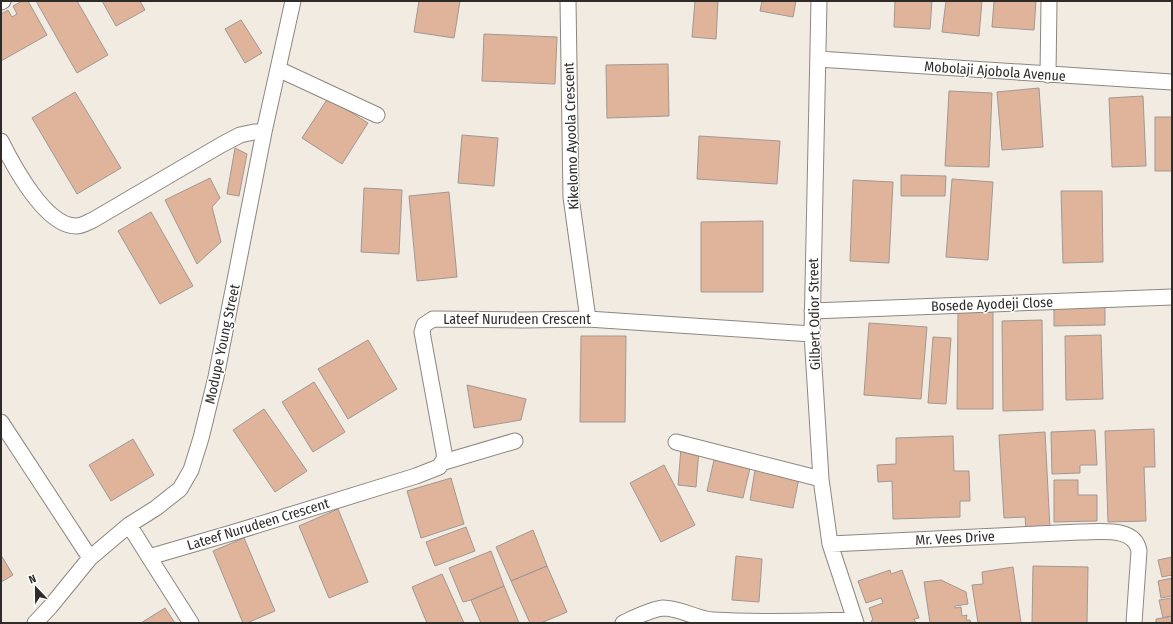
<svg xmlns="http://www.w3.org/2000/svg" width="1173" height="624" font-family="'Fira Sans Condensed',sans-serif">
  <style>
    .building { fill: #dfb49a; stroke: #a19893 }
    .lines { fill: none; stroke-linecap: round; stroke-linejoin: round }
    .minor-casing { stroke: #8d8780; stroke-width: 17 }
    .minor { stroke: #fff; stroke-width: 15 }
    .labels { text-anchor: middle; stroke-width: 3; stroke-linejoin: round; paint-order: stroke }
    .street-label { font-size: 14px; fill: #2e2b28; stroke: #fff }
  </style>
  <rect width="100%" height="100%" fill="#f1ebe2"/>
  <path class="building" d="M22,1H28L47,35L1,61V14L8,10L12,17L17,14L13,6Z
    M36,1H77L108,55L77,73Z
    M102,1H140L145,10L116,26Z
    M419,1H460L454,38L414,32Z
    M695,1H718L716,39L692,37Z
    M762,1H796L793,17L760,11Z
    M895,1H932L930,29L894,27Z
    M946,1H982L979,36L942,32Z
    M994,1H1036L1034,30L992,27Z
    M241,20L262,53L245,63L225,29Z
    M484,34L557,37L555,84L482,81Z
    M668,64L669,116L607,118L606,65Z
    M1039,88L1043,147L1002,150L997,92Z
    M949,91L992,93L989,167L945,166Z
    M75,92L121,168L77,194L32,118Z
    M1143,96L1146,166L1112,167L1109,98Z
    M328,98L368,123L342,164L302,138Z
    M1155,117H1172V171H1155Z
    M462,135L498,138L494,186L458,183Z
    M699,136L780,141L777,184L697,179Z
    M235,148L247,154L239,196L227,194Z
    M901,175L946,176L945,196H901Z
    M210,178L220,198L212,207L221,242L197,264L165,200Z
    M952,179L993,182L988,260L946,257Z
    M853,180L893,182L889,263L850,261Z
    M364,188L402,190L399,254L361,252Z
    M1061,191H1102L1103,262L1063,263Z
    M449,192L457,277L417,281L409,196Z
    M151,212L193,286L160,304L118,231Z
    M763,221V292H701V222Z
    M1105,305V325L1054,326V306Z
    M958,312H993V409H957Z
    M1042,320L1043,410L1003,411L1002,321Z
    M869,323L927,327L921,399L864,395Z
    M1101,335L1103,399L1066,400L1065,336Z
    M581,336H626L625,422H580Z
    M933,337L951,338L946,404L928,403Z
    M368,340L397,389L348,419L318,369Z
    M314,382L345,432L313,452L282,402Z
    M467,385L526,399L521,420L474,428Z
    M264,409L307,471L275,492L233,430Z
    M1154,429L1155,467H1144L1146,521L1108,522L1105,431Z
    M1095,430L1097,465H1080V473L1052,474L1051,432Z
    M1045,432L1050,529L1026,531L1025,517L1004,518L999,435Z
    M953,436L954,471H969L970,501H960V517L893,519L892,481L878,482L877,465L896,464V438Z
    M133,439L154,475L111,501L89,465Z
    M681,448L699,449L696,487L678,485Z
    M714,460L750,468L743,498L707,491Z
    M664,465L695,525L661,542L630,483Z
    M755,470L799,478L793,508L750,500Z
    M451,478L464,524L421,538L407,491Z
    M1054,480H1078V495H1097V521L1054,522Z
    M338,509L368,582L329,598L299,526Z
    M466,527L475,551L435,566L426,542Z
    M533,530L547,566L511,581L496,547Z
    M244,538L275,611L247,623H243L213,551Z
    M491,551L504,586L471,600L463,602L449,568Z
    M1,555L13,575L1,582Z
    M736,556L762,559L759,602L732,600Z
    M1172,557V575L1162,577L1158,560Z
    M547,566L567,612L541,623H530L511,581Z
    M1033,566L1088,567L1087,623H1032Z
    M1013,567L1021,623H978L972,585L983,584L982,572Z
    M890,570L891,574L902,570L919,618L914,619L916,623H872L871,621L873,620L869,608L883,603L881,598L866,603L858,581Z
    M442,574L464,623H427L412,587Z
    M1172,578V596L1161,598L1158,581Z
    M941,580L966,592L968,604L955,606V608L961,607L962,616L967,615L966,620H970L971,623H930L924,582Z
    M504,586L519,623H481L471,600Z
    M1172,598V616L1163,618L1159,600Z
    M165,608L175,623H141Z
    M1172,616V623H1156V619Z"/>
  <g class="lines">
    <defs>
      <path id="minor" d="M568,1L571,197L588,319
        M819,1L812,334L821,479L830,544L856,623
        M1,2L3,1
        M818,59L1172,82
        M278,69L377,115
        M1048,75L1049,1
        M1,141C13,165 45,226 76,226C82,226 88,222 93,220L221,145L240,135L254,132H264
        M812,311L1172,297
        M1,422L90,558
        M676,442L821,479
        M444,462L515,441
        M129,525L149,557L235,532L416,476L439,467L445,458L422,332L424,325L433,319L523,320L588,319L812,334
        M830,544L1080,532C1099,532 1135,526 1139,551L1134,623
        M149,557L191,623
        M35,623L50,607L90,558L129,525L156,508L180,489L191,470L201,438L216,377L264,132L293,1
        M623,623C634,618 651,609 663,608C681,608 696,619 713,620C760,623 808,621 855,620"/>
    </defs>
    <use href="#minor" class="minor-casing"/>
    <use href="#minor" class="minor"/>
  </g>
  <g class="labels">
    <g class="street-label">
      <text transform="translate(995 71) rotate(4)" y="5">Mobolaji Ajobola Avenue</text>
      <text transform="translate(571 136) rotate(-92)" y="5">Kikelomo Ayoola Crescent</text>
      <text transform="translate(992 304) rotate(-2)" y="5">Bosede Ayodeji Close</text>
      <text transform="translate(814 314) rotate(-91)" y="5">Gilbert Odior Street</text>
      <text x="517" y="324">Lateef Nurudeen Crescent</text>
      <text transform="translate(222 344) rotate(-78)" y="5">Modupe Young Street</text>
      <text transform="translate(258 524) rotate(-17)" y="5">Lateef Nurudeen Crescent</text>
      <text transform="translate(955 538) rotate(-3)" y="5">Mr. Vees Drive</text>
    </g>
  </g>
  <rect width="1173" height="624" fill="none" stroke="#2e2b28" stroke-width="4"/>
  <g transform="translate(36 588) rotate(338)" stroke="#ffffff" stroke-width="3" paint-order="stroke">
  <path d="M0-3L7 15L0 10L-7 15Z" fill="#2e2b28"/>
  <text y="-6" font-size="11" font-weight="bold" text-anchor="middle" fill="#2e2b28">N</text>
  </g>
</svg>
